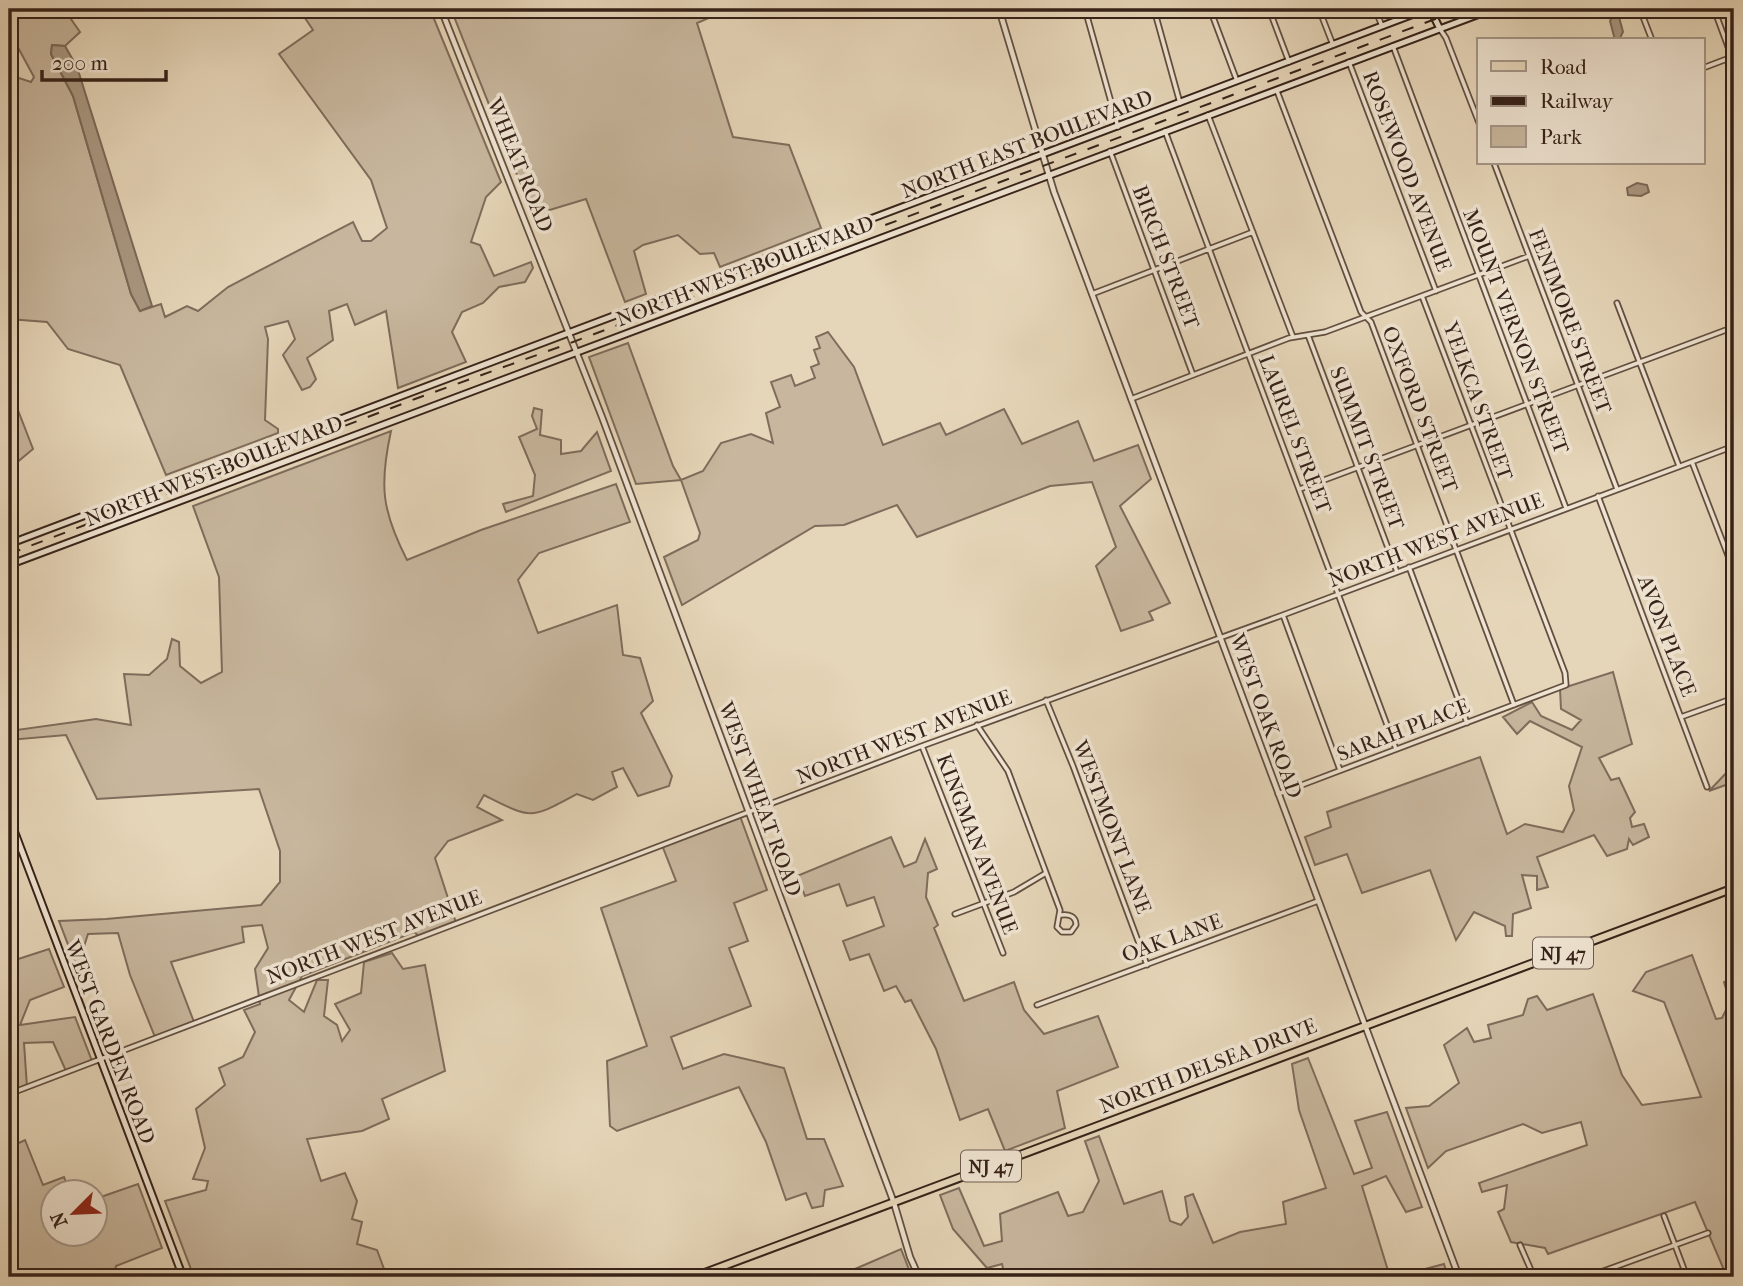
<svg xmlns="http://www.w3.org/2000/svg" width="1743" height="1286" font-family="'IM FELL French Canon',serif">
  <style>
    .green { fill: #c8b79e; stroke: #7f6c5c; stroke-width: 2 }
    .water { fill: #aa9983; stroke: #7c6959; stroke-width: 2 }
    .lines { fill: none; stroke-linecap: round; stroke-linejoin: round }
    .minor-casing { stroke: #624f41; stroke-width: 7 }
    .tertiary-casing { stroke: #624f41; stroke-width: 8 }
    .secondary-casing { stroke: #362219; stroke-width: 9 }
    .primary-casing { stroke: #362219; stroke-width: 10 }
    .minor { stroke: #efe4d2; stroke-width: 3.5 }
    .tertiary { stroke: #efe4d2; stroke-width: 4.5 }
    .secondary { stroke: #efe4d2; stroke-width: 5 }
    .primary { stroke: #e6d6b9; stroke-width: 6 }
    .rail { stroke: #362219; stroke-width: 2; stroke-dasharray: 12 12; stroke-linecap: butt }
    .labels { text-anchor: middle; stroke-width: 7; stroke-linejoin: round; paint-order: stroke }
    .shield { fill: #efe4d2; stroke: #6e5c50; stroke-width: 2 }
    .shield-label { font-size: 19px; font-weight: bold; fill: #362219 }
    .street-label { font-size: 21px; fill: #362219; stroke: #efe4d2 }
  </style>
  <rect width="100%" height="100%" fill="#e6d6b9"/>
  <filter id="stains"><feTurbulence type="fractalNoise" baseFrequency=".00286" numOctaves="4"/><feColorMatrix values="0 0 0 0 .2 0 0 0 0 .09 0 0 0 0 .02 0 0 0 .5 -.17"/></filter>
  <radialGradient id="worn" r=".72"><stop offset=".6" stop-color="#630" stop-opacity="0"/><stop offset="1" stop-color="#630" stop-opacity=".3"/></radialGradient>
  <path class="green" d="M17,9H64L80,32L65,46L52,45L51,54L73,96L131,294L140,311L161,304L165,317L187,306L198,311L228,287L353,222L362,241H371L387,228L371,180L279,54L313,30L299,9H430L501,182L486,197L471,242L480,245L494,276L531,262L533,268L525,282L499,287L483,303L462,312L452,332L466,362L398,388L386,311L355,325L347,304L329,311L333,340L307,358L316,379L310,387L302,390L283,355L295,339L288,321L265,327L268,339L265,420L278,429V433L166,475L120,365L68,349L47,322L9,319V82L19,78L31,82L34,77L9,31V12Z
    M451,9H707L718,14L697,23L733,137L789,145L821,228L720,267L714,253L700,254L678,235L643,245L634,251L646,294L625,302L586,199L533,215Z
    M828,332L854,367L883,445L940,423L946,435L1004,409L1022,444L1078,421L1094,461L1138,445L1151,479L1120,506L1170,603L1149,612L1153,620L1121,631L1096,566L1116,547L1092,482L1050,486L917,537L897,505L844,525L815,526L682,605L664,557L698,540L700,533L681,480L636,484L589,357L628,343L673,466L681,480L703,471L721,443L751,434L773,443L766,413L780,407L771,382L791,375L795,386L815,378L811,367L819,364L814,350L820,348L816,337Z
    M9,387L33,449L9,469Z
    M534,408L542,410L540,435L561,440V454L581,451L597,432L611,471L506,512L503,504L533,496L535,475L519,437L537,429L532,416Z
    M391,431C379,486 382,511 407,560L481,530L616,484L630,522L539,553L518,580L538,633L617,605L623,655L640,658L653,701L641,713L672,776L669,786L638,796L623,768L612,772L617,787L593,800L577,794C529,820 532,819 484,795L477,807L502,820L448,841L435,858L456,923L419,936L414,932L302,976L289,1000L304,1012L317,980H328L324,1016L337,1025L342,1041L350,1030L335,1004L361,993L364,962L392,953L403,969L425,965L445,1071L382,1099L389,1119L362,1131L307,1139L321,1181L345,1173L357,1201L352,1219L362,1222L357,1244L377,1250L387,1277H194L165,1201L206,1190L208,1181L193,1179L205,1148L196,1109L225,1085L219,1068L243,1057L255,1032L244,1010L260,1004L255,969L268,948L262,925L242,927L244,942L171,962L194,1022L155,1037L130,975L118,933L88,934L77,968L59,921L106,919L261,905L280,882V851L259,789L97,799L66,735L9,740V731L96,719L131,725L124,674L149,675L167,659L172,639L179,642L180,666L201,683L222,672L219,577L193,506Z
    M1613,672L1632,744L1599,758L1611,780L1619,778L1635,812L1630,818L1632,827L1644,824L1649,837L1633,845L1629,839L1627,849L1607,856L1594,835L1537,857L1548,887L1537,890V876L1522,875L1531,908L1513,914L1512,936H1506L1505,926L1474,912L1456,940L1430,870L1362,893L1347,854L1315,865L1305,837L1331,827L1327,812L1480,757L1507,834L1525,824L1563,832L1574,810L1569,786L1582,747L1530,721L1517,734L1503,717L1532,702L1541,716L1572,730L1581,720L1561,709L1560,689Z
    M1734,750V782L1709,791L1731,768L1726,753Z
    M740,816L767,890L734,903L748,941L729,948L751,1006L671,1037L683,1069L724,1054L784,1068L807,1139H824L843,1186L825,1190L823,1206L812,1208L806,1193L786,1200L766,1142L739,1087L617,1131L610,1126L607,1061L647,1046L601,908L676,881L662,845Z
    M891,837L904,867L916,862L925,839L937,869L928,873L926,897L938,925L934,928L964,1001L1014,982L1024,1010L1044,1034L1098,1016L1118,1067L1057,1091L1065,1128L1005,1151L988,1109L960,1120L936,1049L911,1000L905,1002L896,986L884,991L869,954L850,960L843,941L884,926L874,897L847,906L839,884L805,896L797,876Z
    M49,949L64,987L30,1000L20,1025L75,1017L92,1061L66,1071L53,1042L24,1043L27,1087L9,1094V962Z
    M1692,955L1716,1019L1722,1018L1730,1002L1724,982L1734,978V1277H1727L1695,1202L1548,1254L1545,1248L1511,1242L1498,1212L1504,1209L1507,1185L1482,1192L1479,1183L1587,1145L1581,1122L1542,1133L1523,1124L1446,1151L1428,1168L1406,1108L1429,1106L1459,1083L1444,1045L1467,1028L1474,1042L1491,1038L1488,1025L1523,1015L1528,999L1537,996L1547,1010L1593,994L1622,1075L1642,1105L1701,1097L1664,1002L1633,991L1646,972Z
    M1308,1058L1354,1174L1372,1168L1355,1121L1387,1112L1422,1207L1406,1212L1386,1176L1362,1186L1390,1277H1005L1002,1264L987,1268L953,1229L940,1195L959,1188L984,1246L1002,1241L1000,1214L1058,1192L1068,1216L1083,1212L1099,1181L1085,1141L1099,1136L1124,1204L1162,1191L1170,1221L1181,1225L1188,1217L1185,1197L1193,1194L1213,1243L1240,1232L1286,1224L1283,1202L1326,1188L1299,1110L1292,1064Z
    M25,1140L43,1185L64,1177L69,1191L52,1192V1234H94L95,1199L138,1184L162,1248L116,1266L114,1277H9V1169L17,1165L10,1147Z
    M901,1249L912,1277H855V1269Z
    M1444,1264L1448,1277H1415L1417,1271Z"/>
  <path class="water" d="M1614,14L1619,17L1623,32L1620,38L1615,40L1610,21Z
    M52,45L65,46L77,67L152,306L140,311L131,294L73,96L51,54Z
    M1637,183L1647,185L1649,192L1641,196L1628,195L1627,188Z"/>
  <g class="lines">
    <defs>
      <path id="minor" d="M1085,9L1118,127
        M1154,9L1180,103
        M1210,9L1237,81
        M1269,9L1289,62
        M1319,9L1333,45
        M1375,9L1382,26
        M1640,9L1652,40
        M1714,9L1734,63
        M1440,29L1446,38L1479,123
        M1393,46L1566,508
        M1349,62L1436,291
        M1703,68L1732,57
        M1277,91L1361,312L1371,322L1514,705
        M1208,115L1293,337
        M1165,131L1396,749
        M1110,151L1193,375
        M1494,163L1617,489
        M1092,294L1253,232
        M1617,303L1679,466
        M1308,335L1397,572
        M1131,399L1289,338L1325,332L1529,256
        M1692,462L1734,571
        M1300,489L1734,327
        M1598,496L1707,787
        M1409,567L1467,723
        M1283,615L1340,770
        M1046,700L1073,766L1147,965
        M1681,717L1734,698
        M977,725L1008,771L1060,910L1057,927L1062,932H1071L1076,925C1076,916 1069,914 1061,915
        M922,746L1003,953
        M1278,794L1566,685L1565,673L1422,296
        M955,914L1014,892L1046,873
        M1037,1005L1318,901
        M9,1094L922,746L1283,615L1734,446
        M1664,1216L1687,1277
        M1520,1245L1534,1277
        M1587,1277L1708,1233"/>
      <path id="tertiary" d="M441,9L602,417L894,1203L910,1257L919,1277
        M999,9L1054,192L1459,1277"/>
      <path id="secondary" d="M1430,9L1440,29
        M9,544L1427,9
        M9,565L1493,9
        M9,817L183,1277"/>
      <path id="primary" d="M694,1277L1734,888"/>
    </defs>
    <use href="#minor" class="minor-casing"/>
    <use href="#tertiary" class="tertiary-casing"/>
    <use href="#secondary" class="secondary-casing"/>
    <use href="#primary" class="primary-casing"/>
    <use href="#minor" class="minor"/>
    <use href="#tertiary" class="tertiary"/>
    <use href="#secondary" class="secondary"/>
    <use href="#primary" class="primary"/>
    <path class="rail" d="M9,554L415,399L573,342L1462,9"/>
  </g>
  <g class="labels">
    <g class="shield">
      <rect x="1533" y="937.5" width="60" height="31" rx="5"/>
      <rect x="961" y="1150.5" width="60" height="31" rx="5"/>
    </g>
    <g class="shield-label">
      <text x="1563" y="960">NJ 47</text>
      <text x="991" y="1173">NJ 47</text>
    </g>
    <g class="street-label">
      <text transform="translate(1027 144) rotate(-21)" y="7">NORTH EAST BOULEVARD</text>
      <text transform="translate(520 165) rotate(68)" y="7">WHEAT ROAD</text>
      <text transform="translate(1407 171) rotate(69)" y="7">ROSEWOOD AVENUE</text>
      <text transform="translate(1166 257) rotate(69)" y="7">BIRCH STREET</text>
      <text transform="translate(745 271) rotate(-21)" y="7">NORTH WEST BOULEVARD</text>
      <text transform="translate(1570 321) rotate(69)" y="7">FENIMORE STREET</text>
      <text transform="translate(1516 331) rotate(69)" y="7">MOUNT VERNON STREET</text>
      <text transform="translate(1478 401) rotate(70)" y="7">YELKCA STREET</text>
      <text transform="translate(1420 409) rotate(69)" y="7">OXFORD STREET</text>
      <text transform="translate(1295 434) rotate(69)" y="7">LAUREL STREET</text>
      <text transform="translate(1367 448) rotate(69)" y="7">SUMMIT STREET</text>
      <text transform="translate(214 471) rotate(-21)" y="7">NORTH WEST BOULEVARD</text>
      <text transform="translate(1436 540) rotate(-21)" y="7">NORTH WEST AVENUE</text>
      <text transform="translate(1667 636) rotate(69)" y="7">AVON PLACE</text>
      <text transform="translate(1266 716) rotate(70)" y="7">WEST OAK ROAD</text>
      <text transform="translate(1403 730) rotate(-21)" y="7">SARAH PLACE</text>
      <text transform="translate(904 737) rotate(-21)" y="7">NORTH WEST AVENUE</text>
      <text transform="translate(760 799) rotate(70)" y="7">WEST WHEAT ROAD</text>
      <text transform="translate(1112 827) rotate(69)" y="7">WESTMONT LANE</text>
      <text transform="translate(977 844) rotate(69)" y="7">KINGMAN AVENUE</text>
      <text transform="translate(374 937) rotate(-21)" y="7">NORTH WEST AVENUE</text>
      <text transform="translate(1172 938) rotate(-20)" y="7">OAK LANE</text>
      <text transform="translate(110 1042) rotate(69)" y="7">WEST GARDEN ROAD</text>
      <text transform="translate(1208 1066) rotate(-21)" y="7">NORTH DELSEA DRIVE</text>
    </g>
  </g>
  <rect width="1743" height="1286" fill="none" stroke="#e6d6b9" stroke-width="35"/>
  <rect x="10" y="10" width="1722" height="1265" fill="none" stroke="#362219" stroke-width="3.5"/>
  <rect x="18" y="18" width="1708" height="1251" fill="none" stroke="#362219" stroke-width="2"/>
  <rect x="1477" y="38" width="228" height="126" fill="#efe4d2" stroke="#a59688" stroke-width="2"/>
  <rect x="1491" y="61" width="35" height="10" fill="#e6d6b9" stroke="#a59688" stroke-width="2"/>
  <text x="1540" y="74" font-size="21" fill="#362219">Road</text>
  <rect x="1491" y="96" width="35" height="10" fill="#362219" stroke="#a59688" stroke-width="2"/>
  <text x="1540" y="108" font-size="21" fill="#362219">Railway</text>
  <rect x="1491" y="126" width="35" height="21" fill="#c8b79e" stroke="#a59688" stroke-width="2"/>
  <text x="1540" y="144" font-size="21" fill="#362219">Park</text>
  <g transform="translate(74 1213) rotate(246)"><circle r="33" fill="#efe4d2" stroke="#a59688" stroke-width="2"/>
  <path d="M0-5L12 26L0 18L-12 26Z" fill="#8f2418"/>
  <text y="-10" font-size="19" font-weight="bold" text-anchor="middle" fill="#362219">N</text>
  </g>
  <path d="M42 70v10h124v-10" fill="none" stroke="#362219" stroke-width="3.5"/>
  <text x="52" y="70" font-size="21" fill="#362219" stroke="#efe4d2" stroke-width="5" paint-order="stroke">200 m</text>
  <rect width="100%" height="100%" filter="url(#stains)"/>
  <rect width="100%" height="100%" fill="url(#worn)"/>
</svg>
